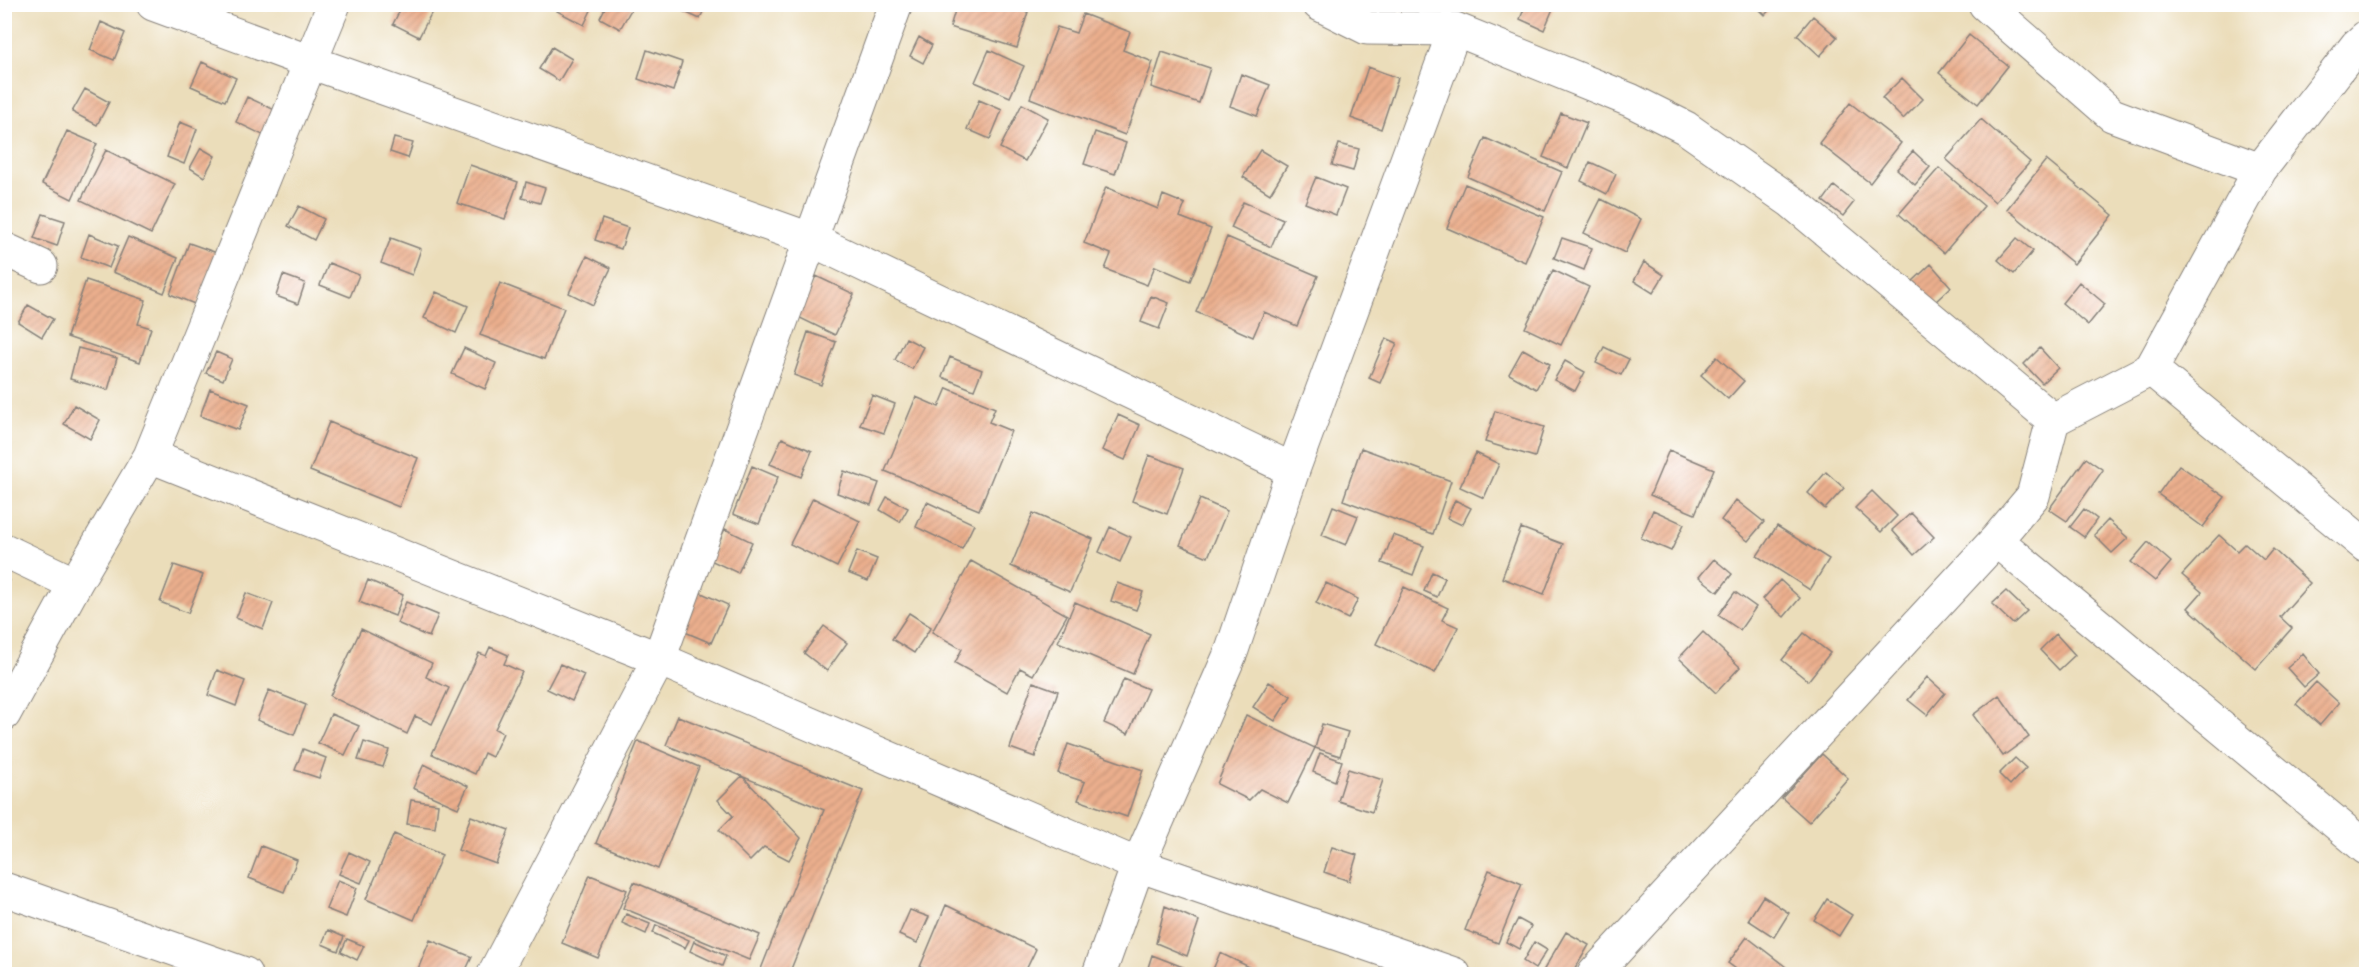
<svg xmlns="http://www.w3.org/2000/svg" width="2371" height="979" font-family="'Balsamiq Sans',sans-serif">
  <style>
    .building { fill: url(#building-hatch) }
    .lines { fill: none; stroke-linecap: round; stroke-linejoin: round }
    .street-casing { stroke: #86807a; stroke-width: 35 }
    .street { stroke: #fff; stroke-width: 33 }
  </style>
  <defs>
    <pattern id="building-hatch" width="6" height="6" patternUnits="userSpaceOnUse" patternTransform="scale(1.5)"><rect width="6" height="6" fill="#ebaf8d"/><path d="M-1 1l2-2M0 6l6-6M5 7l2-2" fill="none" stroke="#c9967b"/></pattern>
  </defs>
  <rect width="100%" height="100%" fill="#fff"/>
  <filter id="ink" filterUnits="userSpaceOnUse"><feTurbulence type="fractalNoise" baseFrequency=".0167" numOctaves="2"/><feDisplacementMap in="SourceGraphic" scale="12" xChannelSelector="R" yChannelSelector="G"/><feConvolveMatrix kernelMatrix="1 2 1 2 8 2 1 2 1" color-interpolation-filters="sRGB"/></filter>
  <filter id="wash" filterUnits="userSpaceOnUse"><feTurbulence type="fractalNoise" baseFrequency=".008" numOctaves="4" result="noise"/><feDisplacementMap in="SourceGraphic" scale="24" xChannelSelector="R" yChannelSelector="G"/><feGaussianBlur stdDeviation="1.35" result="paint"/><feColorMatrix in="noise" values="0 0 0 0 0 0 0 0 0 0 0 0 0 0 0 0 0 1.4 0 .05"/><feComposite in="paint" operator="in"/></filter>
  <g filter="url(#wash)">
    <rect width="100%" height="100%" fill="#ebddba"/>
    <g id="blocks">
      <path class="building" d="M403,4H436L419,37L393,24Z
        M561,4H594L584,25L557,11Z
        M607,4L633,6L620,29L600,18Z
        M682,4H706L700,19L680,10Z
        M957,4H1003L1028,12L1017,48L950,27Z
        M1526,4H1555L1544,30L1520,19Z
        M1754,4H1775L1765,15Z
        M1083,14L1130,32L1123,50L1153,62L1125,135L1030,98L1057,27L1076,33Z
        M1813,16L1837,37L1820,56L1797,35Z
        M101,22L125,33L114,60L90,50Z
        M1969,35L2008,66L1978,104L1939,73Z
        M919,37L932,45L923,63L910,56Z
        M552,47L572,59L559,81L539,69Z
        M647,50L682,62L673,91L638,79Z
        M989,50L1024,66L1010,97L975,82Z
        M1162,52L1210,68L1199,103L1151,87Z
        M202,62L236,78L225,101L191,86Z
        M1368,67L1398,78L1381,129L1351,118Z
        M1241,74L1270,85L1257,116L1230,106Z
        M1902,78L1923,99L1903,119L1882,98Z
        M85,89L109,102L97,125L72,112Z
        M247,97L277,111L265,136L236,122Z
        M979,100L1002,110L990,139L967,129Z
        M1850,103L1901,143L1870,183L1819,143Z
        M1022,104L1048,118L1025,161L1000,148Z
        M1561,113L1587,123L1568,168L1543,157Z
        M1981,119L2030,162L1995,202L1946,159Z
        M180,122L197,129L184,164L167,157Z
        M67,131L97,144L72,199L42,184Z
        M1095,132L1126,143L1115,174L1084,164Z
        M394,138L413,143L408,158L390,152Z
        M1485,138L1562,172L1545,211L1468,177Z
        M1339,144L1359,149L1353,171L1332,165Z
        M201,148L215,156L204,177L190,168Z
        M106,150L175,184L151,234L81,200Z
        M1260,150L1287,166L1270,194L1243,177Z
        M1913,151L1930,167L1915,185L1897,169Z
        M2046,160L2113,215L2074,264L2007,209Z
        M1590,162L1616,174L1607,194L1581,181Z
        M470,165L518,182L505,219L457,203Z
        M1939,168L1984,206L1944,253L1899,214Z
        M1316,177L1346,189L1336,215L1305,203Z
        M526,182L545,188L540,203L522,198Z
        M1465,184L1544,217L1525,262L1447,228Z
        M1834,186L1854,202L1843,216L1823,201Z
        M1106,187L1158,209L1163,195L1185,204L1180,217L1211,229L1190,281L1155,266L1147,285L1105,269L1111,254L1084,243Z
        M1601,199L1641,219L1625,253L1584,233Z
        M1243,202L1283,219L1271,247L1231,228Z
        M299,206L324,219L314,240L288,226Z
        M43,214L65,221L57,246L34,238Z
        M602,219L628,228L621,249L595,240Z
        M89,234L118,246L109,268L81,257Z
        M128,237L178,258L164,293L113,272Z
        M1227,237L1318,276L1297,326L1264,312L1253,337L1196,312Z
        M391,238L421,249L412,275L381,263Z
        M1562,238L1592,248L1584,270L1554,258Z
        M2017,238L2033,251L2014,274L1998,260Z
        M189,243L217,253L197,305L170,294Z
        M587,256L611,268L593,305L569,293Z
        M1644,262L1664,275L1653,293L1634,281Z
        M329,263L359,275L350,297L320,285Z
        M1931,264L1951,287L1934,303L1913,281Z
        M1553,270L1589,287L1561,345L1525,328Z
        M283,275L305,283L298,304L276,296Z
        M816,276L854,294L835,335L796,316Z
        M86,280L146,300L138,324L151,328L140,362L67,337Z
        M2079,282L2105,304L2088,325L2062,303Z
        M500,283L564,308L544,359L480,335Z
        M436,292L468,306L456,333L424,318Z
        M1151,296L1169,303L1159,329L1141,322Z
        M28,305L53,319L42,337L18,322Z
        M808,332L836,342L821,385L794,375Z
        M906,338L923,347L912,369L895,360Z
        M1386,338L1397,343L1380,383L1369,378Z
        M1604,347L1629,359L1621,375L1596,363Z
        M78,348L117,358L108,390L70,379Z
        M464,348L496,363L485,389L452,374Z
        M2040,348L2058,368L2042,383L2024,364Z
        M1523,349L1550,364L1536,389L1509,374Z
        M216,352L232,359L223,380L206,373Z
        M950,357L982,370L974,390L942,377Z
        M1717,357L1744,381L1728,399L1701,375Z
        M1565,361L1585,372L1575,391L1554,380Z
        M947,388L995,408L989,422L1011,431L979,510L885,471L916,397L939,407Z
        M210,389L249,404L238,430L200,416Z
        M872,395L895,404L884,433L860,425Z
        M74,405L100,420L90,439L64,424Z
        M1495,411L1544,427L1535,457L1485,442Z
        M1118,415L1140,425L1125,460L1102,450Z
        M329,422L418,458L399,507L310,471Z
        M782,438L812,451L801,477L770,464Z
        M1361,448L1451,481L1433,534L1343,500Z
        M1669,450L1714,469L1695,514L1650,495Z
        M1476,453L1499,464L1484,498L1460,487Z
        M1149,455L1184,468L1167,514L1132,501Z
        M2086,458L2103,470L2067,521L2049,509Z
        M2179,465L2225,497L2203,527L2158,494Z
        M752,466L778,477L759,524L733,514Z
        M844,471L879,483L871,505L837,493Z
        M1826,472L1844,488L1825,509L1808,493Z
        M1872,491L1897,516L1881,532L1855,508Z
        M887,497L908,508L900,522L880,510Z
        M813,498L860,521L837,567L790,544Z
        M1200,499L1227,511L1208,557L1180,545Z
        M1455,500L1471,508L1462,525L1447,518Z
        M1736,500L1764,522L1748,541L1721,520Z
        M927,502L974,524L962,549L916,527Z
        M1333,506L1358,516L1346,545L1322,535Z
        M2084,509L2097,519L2084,537L2070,527Z
        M1653,510L1684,524L1671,551L1641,538Z
        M1033,513L1093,539L1070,592L1011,566Z
        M1911,513L1934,537L1914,555L1892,530Z
        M2108,520L2128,538L2112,553L2094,535Z
        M1777,526L1829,559L1810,590L1757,556Z
        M1110,527L1131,537L1120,562L1099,552Z
        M1521,528L1563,544L1544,594L1502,578Z
        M725,529L752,542L738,573L710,560Z
        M1393,535L1424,546L1413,575L1382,563Z
        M2219,535L2237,551L2245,543L2264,560L2273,549L2310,583L2280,617L2292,628L2256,669L2188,608L2202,592L2182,575Z
        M2148,542L2171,562L2155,581L2131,562Z
        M857,551L877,559L868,581L848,573Z
        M1714,559L1732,574L1718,592L1699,577Z
        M971,561L1067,615L1033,675L1020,668L1007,692L955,663L962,649L932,632Z
        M174,565L203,575L188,613L160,602Z
        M1432,572L1445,578L1437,597L1424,591Z
        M4,578L9,580L5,593H4Z
        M368,580L403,595L395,616L359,602Z
        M1780,580L1800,598L1784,617L1763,599Z
        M1117,583L1143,592L1136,610L1111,601Z
        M1326,583L1358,599L1348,619L1316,603Z
        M1404,587L1448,608L1442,620L1458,627L1435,673L1376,644Z
        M695,590L728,605L711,643L678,629Z
        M2006,591L2027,611L2013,624L1992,604Z
        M1735,592L1756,607L1740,630L1718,615Z
        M246,593L273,603L263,629L236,618Z
        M406,602L438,615L429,637L397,623Z
        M1075,602L1150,634L1133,674L1058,642Z
        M909,613L931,627L914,653L892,639Z
        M824,626L847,643L827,671L804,653Z
        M361,629L432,663L426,677L449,688L432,724L415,716L407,734L330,696Z
        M1703,632L1740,667L1716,693L1679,658Z
        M1804,633L1830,653L1808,681L1782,660Z
        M2056,634L2075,655L2059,670L2040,650Z
        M490,647L508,655L504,664L522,672L495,729L503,733L492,757L484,753L475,774L432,754L479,653L486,656Z
        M2303,654L2319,674L2304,687L2287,668Z
        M560,664L584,675L572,701L547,689Z
        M217,670L245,681L236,706L208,695Z
        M1927,677L1945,693L1927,715L1908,700Z
        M1124,679L1148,689L1128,734L1104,723Z
        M1033,682L1058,691L1035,757L1010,748Z
        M1269,682L1291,696L1275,721L1253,707Z
        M2316,682L2339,703L2320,725L2296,704Z
        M269,690L306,705L294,735L257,720Z
        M1999,695L2029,737L2003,756L1973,715Z
        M331,714L359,726L345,755L318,743Z
        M1246,715L1315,748L1288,803L1260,789L1249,800L1217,784Z
        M678,716L863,791L789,974H775L761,969L824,810L666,745Z
        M1322,724L1348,732L1340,756L1315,748Z
        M638,741L699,767L658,869L596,843Z
        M364,742L389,750L383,767L358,760Z
        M1068,744L1143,770L1127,817L1078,800L1085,782L1058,773Z
        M303,749L326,758L319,778L295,770Z
        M1320,753L1342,761L1335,781L1313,772Z
        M1822,754L1848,778L1809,822L1782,798Z
        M2015,758L2026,768L2010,785L1999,774Z
        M424,764L468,786L458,808L413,788Z
        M1348,769L1383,780L1372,812L1338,801Z
        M742,776L801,838L789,860L764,847L750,861L719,830L733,816L718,800Z
        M411,800L438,804L435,828L407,824Z
        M471,816L509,830L496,864L458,850Z
        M394,834L442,855L414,920L366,899Z
        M261,846L297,860L284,892L249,878Z
        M1332,847L1357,855L1349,881L1324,872Z
        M349,852L370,862L361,883L339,874Z
        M1489,870L1522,884L1498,943L1465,930Z
        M590,875L627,890L598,958L562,943Z
        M338,880L357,888L346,917L326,909Z
        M634,882L760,935L749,960L623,908Z
        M1763,896L1789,913L1774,937L1748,920Z
        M1827,899L1852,915L1839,936L1814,920Z
        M946,905L1036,949L1024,974H934L920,967Z
        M1165,906L1199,921L1187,956L1156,943Z
        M910,910L929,917L917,943L899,935Z
        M626,914L650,924L646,934L622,923Z
        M1518,919L1531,926L1519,949L1506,942Z
        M656,925L689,940L685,948L653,933Z
        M328,930L344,937L338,951L322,944Z
        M1566,932L1589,945L1572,974H1549L1543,971Z
        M1747,937L1790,970L1786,974H1743L1728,963Z
        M347,939L364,946L357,960L341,952Z
        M430,940L472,957L464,974H416Z
        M694,941L726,956L722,966L690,951Z
        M1534,942L1547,950L1535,969L1523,961Z
        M1220,953L1260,972L1259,974H1211Z
        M1152,955L1201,974H1146Z
        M186,966L202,974H182Z"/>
    </g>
  </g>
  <g filter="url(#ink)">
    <use href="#blocks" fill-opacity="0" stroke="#86807a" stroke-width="1.5"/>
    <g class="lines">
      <defs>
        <path id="street" d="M153,4L310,62L810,239L1293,470
          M1319,4L1367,28L1455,29L1630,100L1686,128L1792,202L2053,420
          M1985,4L2112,115L2260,170
          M4,249L41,266
          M2151,369L2366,546
          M150,456L659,659L1138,865L1454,974
          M1996,540L2366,848
          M4,550L75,584
          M4,714L75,584L150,456L334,4
          M4,889L245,974
          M494,974L659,659L896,4
          M1099,974L1138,865L1232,650L1293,470L1455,29
          M1594,974L1996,540L2033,496L2053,420L2151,369L2260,170L2357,45L2366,37"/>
      </defs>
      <use href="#street" class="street-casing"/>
      <use href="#street" class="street"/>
    </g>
  </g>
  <rect width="2371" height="979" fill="none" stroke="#fff" stroke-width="24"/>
</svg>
